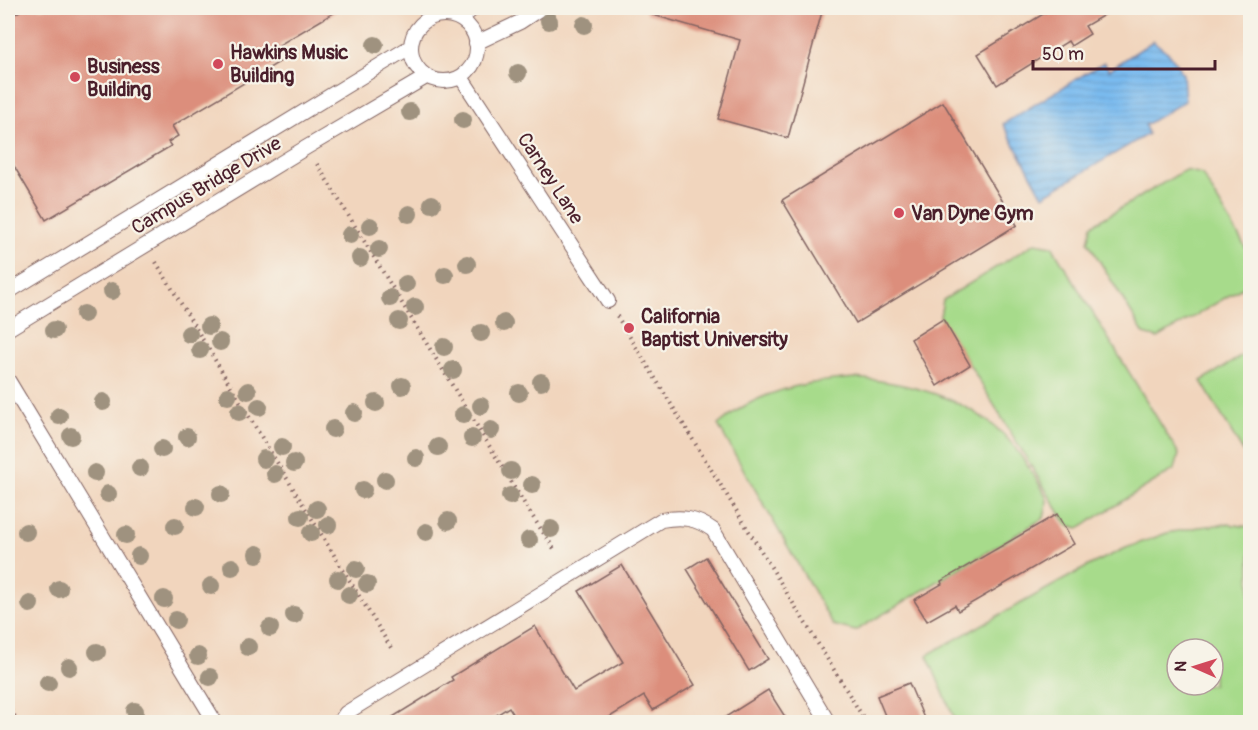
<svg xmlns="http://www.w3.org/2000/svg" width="1258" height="730" font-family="Pangolin,sans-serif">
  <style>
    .built { fill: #f1d5bd; fill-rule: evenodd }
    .park { fill: #a7db8b; stroke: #787d5b; stroke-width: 1.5; fill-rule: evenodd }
    .water { fill: url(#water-rules); stroke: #626d8d; stroke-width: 1.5 }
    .building { fill: #dc8e7b }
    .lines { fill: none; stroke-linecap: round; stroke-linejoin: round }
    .lane-casing { stroke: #826462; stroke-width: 16 }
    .path { stroke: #826462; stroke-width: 4; stroke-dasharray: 1.5 4.5; stroke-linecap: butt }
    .lane { stroke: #fff; stroke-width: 14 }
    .tree { fill: #9f927f }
    .poi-dot { fill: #d1495b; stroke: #f7f3e8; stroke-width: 2 }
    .labels { text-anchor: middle; stroke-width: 4.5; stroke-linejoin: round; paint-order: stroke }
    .poi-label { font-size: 20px; font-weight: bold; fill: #4a1f2b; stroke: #f7f3e8; text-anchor: start }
    .street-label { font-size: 20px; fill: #4a1f2b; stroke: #f7f3e8 }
  </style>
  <defs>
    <pattern id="water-rules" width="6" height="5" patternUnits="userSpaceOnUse" patternTransform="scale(1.5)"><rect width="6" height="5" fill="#7abbef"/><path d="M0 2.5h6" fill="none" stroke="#6ba0cd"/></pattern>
  </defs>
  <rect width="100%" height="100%" fill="#f7f3e8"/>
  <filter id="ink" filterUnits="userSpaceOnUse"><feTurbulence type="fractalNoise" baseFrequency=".0167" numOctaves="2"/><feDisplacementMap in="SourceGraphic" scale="12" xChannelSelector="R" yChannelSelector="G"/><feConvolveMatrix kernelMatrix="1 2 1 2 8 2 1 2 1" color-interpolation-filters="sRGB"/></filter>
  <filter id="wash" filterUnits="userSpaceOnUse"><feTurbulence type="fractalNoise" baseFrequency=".008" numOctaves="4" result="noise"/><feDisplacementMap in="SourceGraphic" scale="24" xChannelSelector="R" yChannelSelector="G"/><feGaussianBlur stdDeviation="1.35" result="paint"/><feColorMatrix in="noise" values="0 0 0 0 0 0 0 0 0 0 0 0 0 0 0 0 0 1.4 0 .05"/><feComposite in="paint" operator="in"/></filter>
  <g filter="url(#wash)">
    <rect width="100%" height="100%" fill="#ebe5c8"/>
    <path class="built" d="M8,8H1250V722H8ZM1177,649H1213V685H1177Z"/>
    <path class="park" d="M1185,170L1202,174L1250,255V283L1158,338L1144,334L1088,242L1092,225Z
      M1035,243L1052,246L1179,454L1175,469L1079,528L1067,525L940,316L943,300Z
      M1250,351V463L1201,381Z
      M855,378C908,383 964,396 1004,435C1013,444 1022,457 1029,468C1033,475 1046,492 1047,500C1047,506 1045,512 1044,518L855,631L833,625L718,425C725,419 733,413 741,408C776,387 815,381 855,378Z
      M1227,524L1250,527V722H956L927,655L1092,564L1126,548L1167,533L1199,527ZM1177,649H1213V685H1177Z"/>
    <path class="water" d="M1153,41L1170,54L1183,74L1185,101L1145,125L1148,134L1043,196L1003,124L1104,62L1109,70Z"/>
    <g id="blocks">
      <path class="building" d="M25,8H342L279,45L286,58L172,126L178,136L168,142L171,146L46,220L8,156V18Z
        M647,8H823L788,138L718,119L740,40L646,13Z
        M1053,8H1116L1085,26L1090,34L1071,46L1068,41L997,85L978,54Z
        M943,102L1017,225L856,323L782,200Z
        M943,319L970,365L937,386L911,339Z
        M1057,514L1074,544L958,611L955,605L927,621L914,600L942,584L941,581Z
        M706,557L768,659L749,671L687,569Z
        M622,565L695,685L653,710L644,696L600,723H519L509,707L484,723H383L453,680L451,677L535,626L574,691L623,662L579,591Z
        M909,683L926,723H888L877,696Z
        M768,690L789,723H716Z"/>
    </g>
  </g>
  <g filter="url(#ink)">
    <use href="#blocks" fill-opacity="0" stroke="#826462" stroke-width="1.5"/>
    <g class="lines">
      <defs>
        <path id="lane" d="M411 48a33 33 0 1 1 66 0a33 33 0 1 1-66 0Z
          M460,19L474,8
          M476,43L520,22L541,8
          M461,77L608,301
          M8,292L410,47
          M8,329L307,147L426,77
          M8,380L215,722
          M340,722L346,713L661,520C682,516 696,518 713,530L828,722"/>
      </defs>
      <use href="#lane" class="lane-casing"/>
      <path class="path" d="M317,164L529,511L556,552
        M156,262L259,433L393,651
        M617,316L866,722
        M8,705L18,722"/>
      <use href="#lane" class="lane"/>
    </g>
    <g class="tree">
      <circle cx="549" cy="21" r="9"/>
      <circle cx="584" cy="25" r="9"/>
      <circle cx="375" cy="45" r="9"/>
      <circle cx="518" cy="73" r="9"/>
      <circle cx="410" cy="112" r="9"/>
      <circle cx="463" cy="120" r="9"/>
      <circle cx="432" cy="204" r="9"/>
      <circle cx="409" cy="214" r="9"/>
      <circle cx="370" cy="226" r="9"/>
      <circle cx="350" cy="235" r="9"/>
      <circle cx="379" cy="249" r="9"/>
      <circle cx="360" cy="258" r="9"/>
      <circle cx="467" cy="264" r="9"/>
      <circle cx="445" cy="275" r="9"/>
      <circle cx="406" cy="284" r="9"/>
      <circle cx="112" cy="291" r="9"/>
      <circle cx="390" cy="298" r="9"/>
      <circle cx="415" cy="307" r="9"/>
      <circle cx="84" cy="314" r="9"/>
      <circle cx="399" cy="321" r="9"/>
      <circle cx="504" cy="323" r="9"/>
      <circle cx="209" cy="326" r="9"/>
      <circle cx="54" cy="330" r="9"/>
      <circle cx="481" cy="333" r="9"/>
      <circle cx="189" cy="334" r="9"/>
      <circle cx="220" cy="342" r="9"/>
      <circle cx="444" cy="347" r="9"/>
      <circle cx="200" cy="350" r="9"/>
      <circle cx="453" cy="370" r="9"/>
      <circle cx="541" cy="382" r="9"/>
      <circle cx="402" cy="386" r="9"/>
      <circle cx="248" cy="391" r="9"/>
      <circle cx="519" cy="393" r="9"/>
      <circle cx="228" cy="396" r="9"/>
      <circle cx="103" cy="402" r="9"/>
      <circle cx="376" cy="403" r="9"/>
      <circle cx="481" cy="406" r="9"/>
      <circle cx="259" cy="407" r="9"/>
      <circle cx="239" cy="412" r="9"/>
      <circle cx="354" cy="413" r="9"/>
      <circle cx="463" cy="415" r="9"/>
      <circle cx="59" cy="416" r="9"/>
      <circle cx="333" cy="429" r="9"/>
      <circle cx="491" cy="430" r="9"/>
      <circle cx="71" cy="436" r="9"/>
      <circle cx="187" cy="437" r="9"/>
      <circle cx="472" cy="438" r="9"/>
      <circle cx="282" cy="447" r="9"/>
      <circle cx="438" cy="447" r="9"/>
      <circle cx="162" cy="449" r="9"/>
      <circle cx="416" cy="458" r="9"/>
      <circle cx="264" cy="459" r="9"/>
      <circle cx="294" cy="463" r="9"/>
      <circle cx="140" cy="468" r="9"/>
      <circle cx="511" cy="471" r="9"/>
      <circle cx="95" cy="473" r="9"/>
      <circle cx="275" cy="474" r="9"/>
      <circle cx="385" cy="480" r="9"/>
      <circle cx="532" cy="485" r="9"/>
      <circle cx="363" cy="490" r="9"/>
      <circle cx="108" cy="494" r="9"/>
      <circle cx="221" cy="494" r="9"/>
      <circle cx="510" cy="496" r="9"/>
      <circle cx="196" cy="507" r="9"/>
      <circle cx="317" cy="509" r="9"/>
      <circle cx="300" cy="517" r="9"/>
      <circle cx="448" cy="521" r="9"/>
      <circle cx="328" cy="525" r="9"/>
      <circle cx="175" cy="526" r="9"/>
      <circle cx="551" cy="529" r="9"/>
      <circle cx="26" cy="532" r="9"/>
      <circle cx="426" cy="532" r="9"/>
      <circle cx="311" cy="533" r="9"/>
      <circle cx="126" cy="535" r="9"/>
      <circle cx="529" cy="540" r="9"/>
      <circle cx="257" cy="554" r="9"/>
      <circle cx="139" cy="556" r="9"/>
      <circle cx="232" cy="567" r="9"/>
      <circle cx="356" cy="569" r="9"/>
      <circle cx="338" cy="579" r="9"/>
      <circle cx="367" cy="584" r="9"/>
      <circle cx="211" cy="586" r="9"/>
      <circle cx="59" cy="589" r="9"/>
      <circle cx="349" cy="595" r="9"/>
      <circle cx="164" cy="599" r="9"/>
      <circle cx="30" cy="604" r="9"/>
      <circle cx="294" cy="615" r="9"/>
      <circle cx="176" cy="620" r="9"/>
      <circle cx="270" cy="628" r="9"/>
      <circle cx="248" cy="647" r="9"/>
      <circle cx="97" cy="652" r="9"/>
      <circle cx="198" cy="656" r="9"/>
      <circle cx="69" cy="667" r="9"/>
      <circle cx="210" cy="677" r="9"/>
      <circle cx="48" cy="683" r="9"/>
      <circle cx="135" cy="711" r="9"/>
    </g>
  </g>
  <g class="poi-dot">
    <circle cx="218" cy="64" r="6"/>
    <circle cx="75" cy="77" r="6"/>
    <circle cx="899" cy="213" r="6"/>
    <circle cx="629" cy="328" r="6"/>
  </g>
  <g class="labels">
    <g class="poi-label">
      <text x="230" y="59">Hawkins Music<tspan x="230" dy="23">Building</tspan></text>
      <text x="87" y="73">Business<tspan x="87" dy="23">Building</tspan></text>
      <text x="911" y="220">Van Dyne Gym</text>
      <text x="641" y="323">California<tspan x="641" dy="23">Baptist University</tspan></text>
    </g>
    <g class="street-label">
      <text transform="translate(551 178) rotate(57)" y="7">Carney Lane</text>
      <text transform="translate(206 185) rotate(-31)" y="7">Campus Bridge Drive</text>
    </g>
  </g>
  <rect width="1258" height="730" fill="none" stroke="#f7f3e8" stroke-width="30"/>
  <g transform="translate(1195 667) rotate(273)"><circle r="28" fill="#f7f3e8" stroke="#b29e9c" stroke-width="1.5"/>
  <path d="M0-4.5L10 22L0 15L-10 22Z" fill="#d1495b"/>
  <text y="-9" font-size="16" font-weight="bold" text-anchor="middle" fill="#4a1f2b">N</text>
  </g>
  <path d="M1033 60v9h182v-9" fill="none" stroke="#4a1f2b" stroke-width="3"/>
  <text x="1042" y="60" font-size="18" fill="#4a1f2b" stroke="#f7f3e8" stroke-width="4.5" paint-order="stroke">50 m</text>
</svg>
